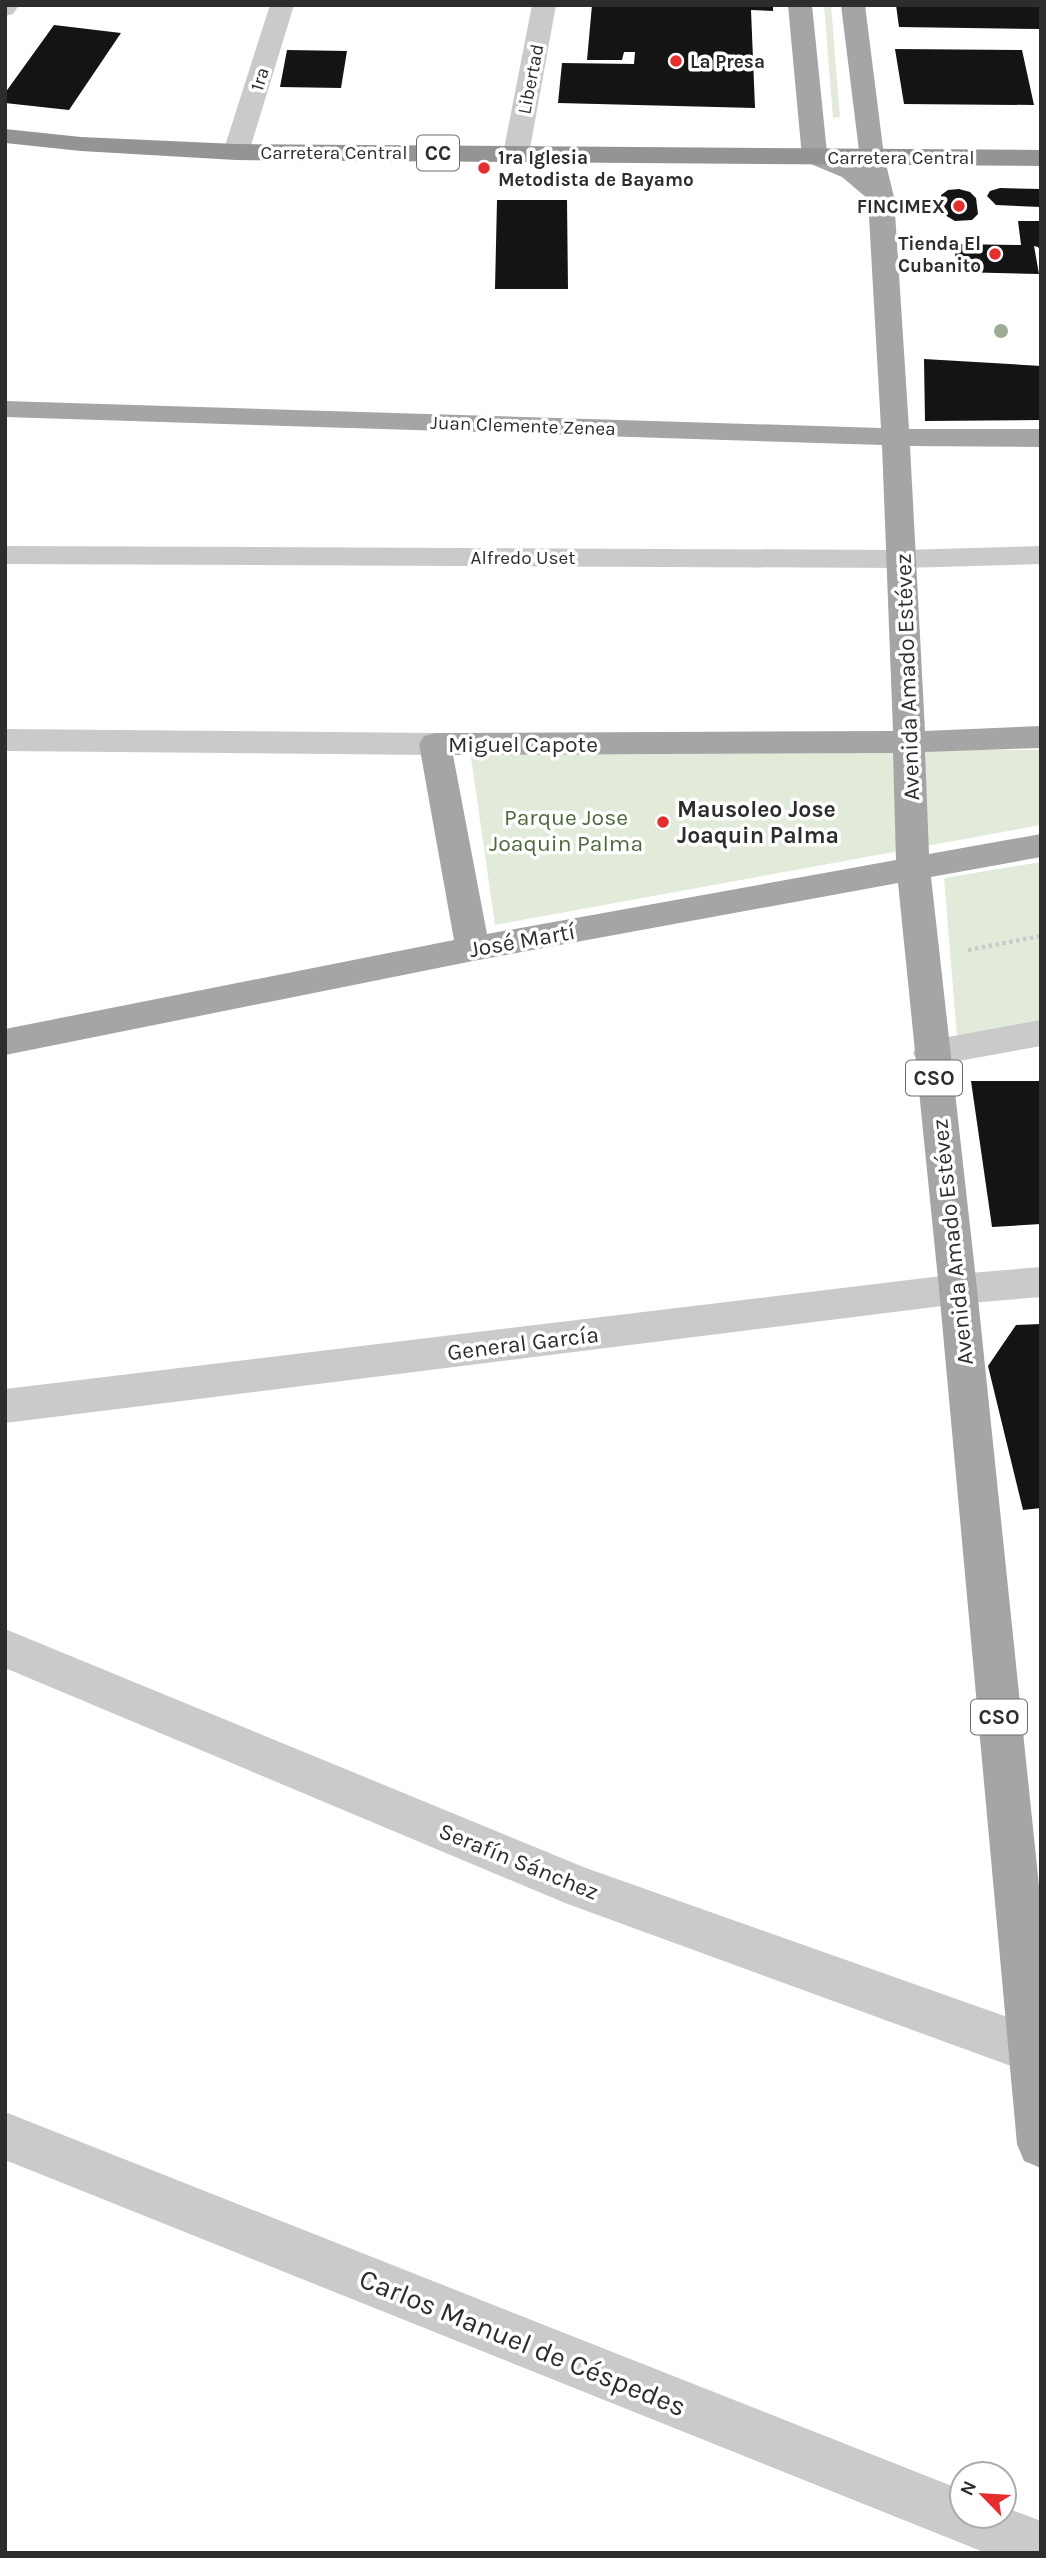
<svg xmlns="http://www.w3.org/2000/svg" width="1046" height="2558" font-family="Karla,sans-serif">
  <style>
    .green { fill: #e2ebda }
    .building { fill: #141414 }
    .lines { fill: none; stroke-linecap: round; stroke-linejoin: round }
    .path { stroke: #cacaca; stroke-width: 4.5; stroke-dasharray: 3.5 3.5; stroke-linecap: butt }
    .minor { fill: #cacaca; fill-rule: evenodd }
    .major { fill: #a5a5a5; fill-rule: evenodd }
    .highway { fill: #949494; fill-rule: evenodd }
    .tree { fill: #9dac93 }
    .poi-dot { fill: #e62e2e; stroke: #fff; stroke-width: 2.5 }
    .labels { text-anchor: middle; stroke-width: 7; stroke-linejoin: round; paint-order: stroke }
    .far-poi-label { font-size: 19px; font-weight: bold; fill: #2d2d2d; stroke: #fff; text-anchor: start }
    .far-street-label { font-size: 19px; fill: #2d2d2d; stroke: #fff }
    .shield { fill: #fff; stroke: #6c6c6c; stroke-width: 2 }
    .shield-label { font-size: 21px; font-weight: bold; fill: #2d2d2d }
    .street-label { font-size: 23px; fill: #2d2d2d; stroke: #fff }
    .poi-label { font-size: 23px; font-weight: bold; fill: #2d2d2d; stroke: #fff; text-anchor: start }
    .park-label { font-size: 23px; fill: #4d693b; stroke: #fff }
    .near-street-label { font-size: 28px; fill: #2d2d2d; stroke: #fff }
  </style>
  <rect width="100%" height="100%" fill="#fff"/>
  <path class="green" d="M824,5H831L840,117L833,118Z
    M470,750H1041V825L495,925Z
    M1041,862V1021L957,1036L944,878Z"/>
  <path class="building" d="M592,5H773V11L751,10L755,108L558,103L562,63L634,64L635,52H624L622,60H587Z
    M896,5H1041V29L899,27Z
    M54,25L121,33L69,110L5,103V93Z
    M895,49L1022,50L1034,105L904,104Z
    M287,50L347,51L341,88L280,87Z
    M1000,188L1041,189V207L996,205L987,196L990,191Z
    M959,189L970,192L976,198L978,214L972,220L955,221L943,214L941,195L948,190Z
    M497,200H567L568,289H495Z
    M1018,221H1041V252L1038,247L1034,246L1039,274L957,272L954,244L1021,245Z
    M924,359L1041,366V420L925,421Z
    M971,1081H1041V1224L992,1227Z
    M1041,1324V1508L1023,1510L988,1366L1016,1325Z"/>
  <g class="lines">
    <path class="path" d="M968,950L1041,936"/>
    <path class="minor" d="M5,5H19L13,14L5,16Z
      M270,5H294L249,152L245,157L236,160L227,157L223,152Z
      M532,5H556L529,154L525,159L516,162L507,159L503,154Z
      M5,546L903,550L1041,546V564L903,568L5,564Z
      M5,729L435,733L446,736L451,744L446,752L435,755L5,751Z
      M1041,1020V1046L931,1066L918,1062L913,1053L918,1044L931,1040Z
      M1041,1267V1297L958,1304L5,1423V1389L958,1274Z
      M5,1629L586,1868L1041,2029V2077L565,1903L5,1668Z
      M5,2112L962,2490V2516H1004V2507L1041,2521V2553H986L5,2160Z"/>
    <path class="major" d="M788,5H812L827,153L861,167L841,5H865L884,156L894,197L909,429H1041V447L910,446L925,731L1041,726V748L925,752L929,854L1041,834V857L931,877L977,1289L1041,1905V2168L1024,2161L1017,2144L939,1289L898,883L473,961L5,1055V1029L454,940L419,744L424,736L435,733L893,731L882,445L5,417V401L881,428L868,199L842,177L806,162L802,157ZM893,753L896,860L487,934L453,755Z"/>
    <path class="highway" d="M5,129L81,137L236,144L1041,150V166L236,160L81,151L5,143Z"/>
  </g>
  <circle class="tree" cx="1001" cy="331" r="7"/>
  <g class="poi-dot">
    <circle cx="676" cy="61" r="7"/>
    <circle cx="484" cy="168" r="7"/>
    <circle cx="959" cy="206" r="7"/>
    <circle cx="995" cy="254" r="7"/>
    <circle cx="663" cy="822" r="7"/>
  </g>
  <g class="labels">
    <g class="far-poi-label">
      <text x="690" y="68">La Presa</text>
      <text x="498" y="164">1ra Iglesia<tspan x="498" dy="22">Metodista de Bayamo</tspan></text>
      <text x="945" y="213" text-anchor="end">FINCIMEX</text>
      <text x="981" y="250" text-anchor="end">Tienda El<tspan x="981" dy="22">Cubanito</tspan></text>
    </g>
    <g class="far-street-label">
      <text transform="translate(259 79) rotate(-73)" y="7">1ra</text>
      <text transform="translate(530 79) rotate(-79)" y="7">Libertad</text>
      <text x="334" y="159">Carretera Central</text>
      <text x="901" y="164">Carretera Central</text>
      <text transform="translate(523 425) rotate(2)" y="7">Juan Clemente Zenea</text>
      <text x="523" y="564">Alfredo Uset</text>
    </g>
    <g class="shield">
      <rect x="417" y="135.5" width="42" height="35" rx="5"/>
      <rect x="906" y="1060.5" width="56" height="35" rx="5"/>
      <rect x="971" y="1699.5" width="56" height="35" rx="5"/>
    </g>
    <g class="shield-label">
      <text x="438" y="160">CC</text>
      <text x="934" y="1085">CSO</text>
      <text x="999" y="1724">CSO</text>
    </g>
    <g class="street-label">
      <text transform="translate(907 677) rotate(-92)" y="8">Avenida Amado Estévez</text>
      <text x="523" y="752">Miguel Capote</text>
      <text transform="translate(522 940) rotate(-10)" y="8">José Martí</text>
      <text transform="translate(952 1242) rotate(-96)" y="8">Avenida Amado Estévez</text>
      <text transform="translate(523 1343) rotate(-7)" y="8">General García</text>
      <text transform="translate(519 1861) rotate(22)" y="8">Serafín Sánchez</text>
    </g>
    <g class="poi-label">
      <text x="677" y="817">Mausoleo Jose<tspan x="677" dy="26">Joaquin Palma</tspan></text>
    </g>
    <g class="park-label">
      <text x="566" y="825">Parque Jose<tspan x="566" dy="26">Joaquin Palma</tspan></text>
    </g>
    <g class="near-street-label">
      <text transform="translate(523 2342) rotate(22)" y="10">Carlos Manuel de Céspedes</text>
    </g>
  </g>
  <rect width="1046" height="2558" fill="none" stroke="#2d2d2d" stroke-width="14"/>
  <g transform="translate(983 2495) rotate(295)"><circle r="33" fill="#ffffff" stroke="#ababab" stroke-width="2"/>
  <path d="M0-5L12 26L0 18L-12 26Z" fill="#e62e2e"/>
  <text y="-10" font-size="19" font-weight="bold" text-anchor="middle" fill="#2d2d2d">N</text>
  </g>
</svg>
